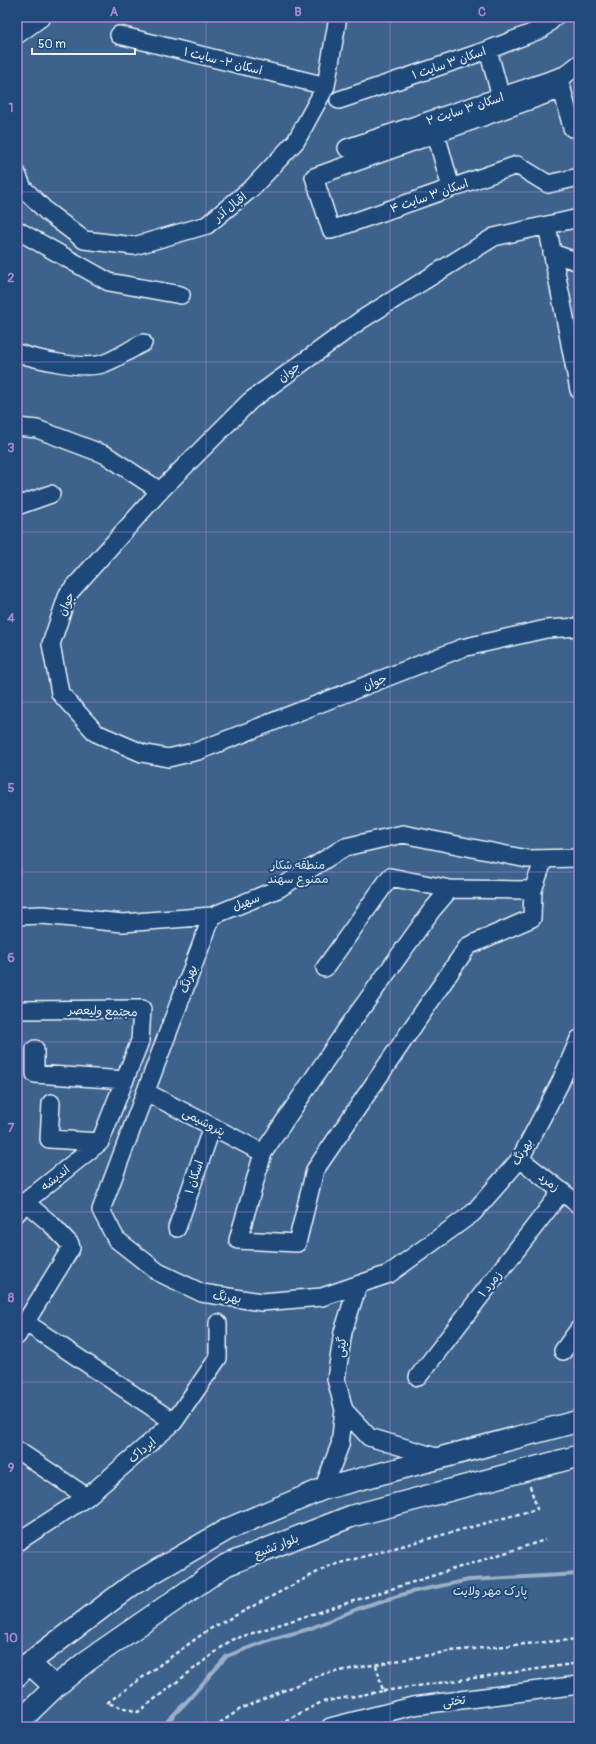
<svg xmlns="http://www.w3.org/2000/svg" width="596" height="1744" font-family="Pangolin,'Playpen Sans Arabic',sans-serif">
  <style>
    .green { fill: #3c628c; stroke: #92aac2 }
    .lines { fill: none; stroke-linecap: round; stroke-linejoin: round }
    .stream { stroke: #9ab0c7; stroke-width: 4 }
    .minor-casing { stroke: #e8f1f8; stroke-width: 20 }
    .major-casing { stroke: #e8f1f8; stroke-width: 24 }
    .path { stroke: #e8f1f8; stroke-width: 2.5; stroke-dasharray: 4 3; stroke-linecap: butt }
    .minor { stroke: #1f4a7a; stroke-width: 17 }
    .major { stroke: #1f4a7a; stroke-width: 21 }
    .grid { fill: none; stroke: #ac85d9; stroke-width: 1; stroke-opacity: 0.55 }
    .labels { text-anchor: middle; stroke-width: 4; stroke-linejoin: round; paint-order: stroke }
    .street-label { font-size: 12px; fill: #e8f1f8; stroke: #1f4a7a }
    .park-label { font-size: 12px; fill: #d7e3ed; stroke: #1f4a7a }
    .neatline { fill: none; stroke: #ac85d9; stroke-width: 1.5 }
    .grid-label { font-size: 13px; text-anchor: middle; font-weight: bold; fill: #ac85d9 }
  </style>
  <rect width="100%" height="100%" fill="#1f4a7a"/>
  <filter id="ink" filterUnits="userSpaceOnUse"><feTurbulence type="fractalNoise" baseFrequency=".025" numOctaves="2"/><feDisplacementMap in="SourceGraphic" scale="8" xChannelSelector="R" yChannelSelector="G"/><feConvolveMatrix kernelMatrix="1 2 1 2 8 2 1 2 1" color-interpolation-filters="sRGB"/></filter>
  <g filter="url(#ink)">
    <path class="green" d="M17,17H579V1727H17Z"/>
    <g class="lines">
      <path class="stream" d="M162,1727L189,1699L227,1656L272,1639L309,1629L362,1607L411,1592L469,1580L579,1574"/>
      <defs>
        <path id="minor" d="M17,35L42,17
          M119,35L326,86
          M488,50L501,97
          M339,100L488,50L542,29L555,17
          M579,126L572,128L562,89L314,177L331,230L517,165L548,184L579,177
          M436,134L451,188
          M347,148L565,75L579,64
          M17,174L23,188L47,212L84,240L134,246L207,225L253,187L296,141L326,86L338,17
          M579,218L494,237L361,320L250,401L160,491L68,594L51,644L60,693L96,733L142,753L168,758L198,751L462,648L546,629L579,627
          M547,225L579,390
          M17,230L109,282L181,295
          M552,253L579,262
          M17,353C36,359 82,370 102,364C116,360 130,349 143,343
          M17,427L37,429L106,455L160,491
          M17,506L51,494
          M533,890L450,889L432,910L348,1027L263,1153L238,1240L297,1243L315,1170L468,946L532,918L533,890L544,859
          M17,916L42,915L123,923L212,916L278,889L345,847L403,834L527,859L579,858
          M212,916L101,1210L116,1239L158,1272L202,1293L262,1302L322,1297L389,1274L473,1213L520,1159L560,1083L579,1039
          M325,968L390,877L450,889
          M17,1010L142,1009L140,1041L100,1142L25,1202L17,1213
          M35,1049V1074L125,1080
          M146,1092L263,1153
          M51,1103L49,1139L100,1142
          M520,1159L579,1205
          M177,1228L212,1127
          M25,1322L174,1422
          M17,1336L71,1248L70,1244L52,1225L25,1202
          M563,1351L579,1329
          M418,1377L562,1191
          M344,1410L336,1379L343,1332L358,1285
          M17,1450L87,1497
          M323,1489L340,1445L344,1410L369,1437L439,1458
          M17,1542L87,1497L174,1422L218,1358V1323
          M330,1727L413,1706L579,1685"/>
        <path id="major" d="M29,1663L55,1687
          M17,1676L29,1663L132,1585L228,1529L323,1489L579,1421
          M17,1724L55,1687L87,1661L226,1565L352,1516L579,1456"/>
      </defs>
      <use href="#minor" class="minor-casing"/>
      <use href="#major" class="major-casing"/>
      <path class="path" d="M530,1486L537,1509L329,1566L208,1630L107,1703L138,1712L231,1640L545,1540
        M383,1691L579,1663
        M214,1727L242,1708L323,1674L451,1651L579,1639
        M273,1727L322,1702L383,1691L376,1665"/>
      <use href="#minor" class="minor"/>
      <use href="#major" class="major"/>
    </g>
  </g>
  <path class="grid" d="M206,17V1727M390,17V1727M17,192H579M17,362H579M17,532H579M17,702H579M17,872H579M17,1042H579M17,1212H579M17,1382H579M17,1552H579"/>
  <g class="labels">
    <g class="street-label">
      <text transform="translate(223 61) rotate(14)" y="4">اسکان ۲- سایت ۱</text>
      <text transform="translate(449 63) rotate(-19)" y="4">اسکان ۳ سایت ۱</text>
      <text transform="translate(465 109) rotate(-18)" y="4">اسکان ۳ سایت ۲</text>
      <text transform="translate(429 196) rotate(-19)" y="4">اسکان ۳ سایت ۴</text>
      <text transform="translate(230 207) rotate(-39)" y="4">اقبال آذر</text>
      <text transform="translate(289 372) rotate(-37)" y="4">جوان</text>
      <text transform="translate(66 604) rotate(-66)" y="4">جوان</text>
      <text transform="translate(375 682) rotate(-21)" y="4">جوان</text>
      <text transform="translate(246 902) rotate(-22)" y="4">سهیل</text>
      <text transform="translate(188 979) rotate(-69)" y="4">بهرنگ</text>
      <text transform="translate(103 1011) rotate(2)" y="4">مجتمع ولیعصر</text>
      <text transform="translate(204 1122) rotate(28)" y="4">پتروشیمی</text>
      <text transform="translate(522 1152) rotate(-58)" y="4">بهرنگ</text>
      <text transform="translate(194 1177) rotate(-71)" y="4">اسکان ۱</text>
      <text transform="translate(55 1178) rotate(-38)" y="4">اندیشه</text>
      <text transform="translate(549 1182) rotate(37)" y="4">زمرد</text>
      <text transform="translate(490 1284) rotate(-52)" y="4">زمرد ۱</text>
      <text transform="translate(227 1297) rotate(8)" y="4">بهرنگ</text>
      <text transform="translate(341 1347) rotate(-82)" y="4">گیتی</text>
      <text transform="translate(142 1450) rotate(-41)" y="4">ایرداک</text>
      <text transform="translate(276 1546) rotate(-21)" y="4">بلوار تشیع</text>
      <text transform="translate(454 1701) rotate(-7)" y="4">تختی</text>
    </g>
    <g class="park-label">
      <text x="298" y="869">منطقه شکار<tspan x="298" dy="14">ممنوع سهند</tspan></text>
      <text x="490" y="1595">پارک مهر ولایت</text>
    </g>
  </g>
  <rect width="596" height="1744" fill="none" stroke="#1f4a7a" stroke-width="44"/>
  <path d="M32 48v6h103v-6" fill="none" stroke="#e8f1f8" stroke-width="2"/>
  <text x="38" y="48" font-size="12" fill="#e8f1f8" stroke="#1f4a7a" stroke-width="3" paint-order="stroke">50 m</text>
  <rect x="22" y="22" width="552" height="1700" class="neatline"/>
  <g class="grid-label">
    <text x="114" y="16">A</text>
    <text x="298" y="16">B</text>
    <text x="482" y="16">C</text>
    <text x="11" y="112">1</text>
    <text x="11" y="282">2</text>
    <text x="11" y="452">3</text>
    <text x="11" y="622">4</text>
    <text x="11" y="792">5</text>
    <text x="11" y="962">6</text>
    <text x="11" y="1132">7</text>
    <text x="11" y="1302">8</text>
    <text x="11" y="1472">9</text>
    <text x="11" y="1642">10</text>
  </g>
</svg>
